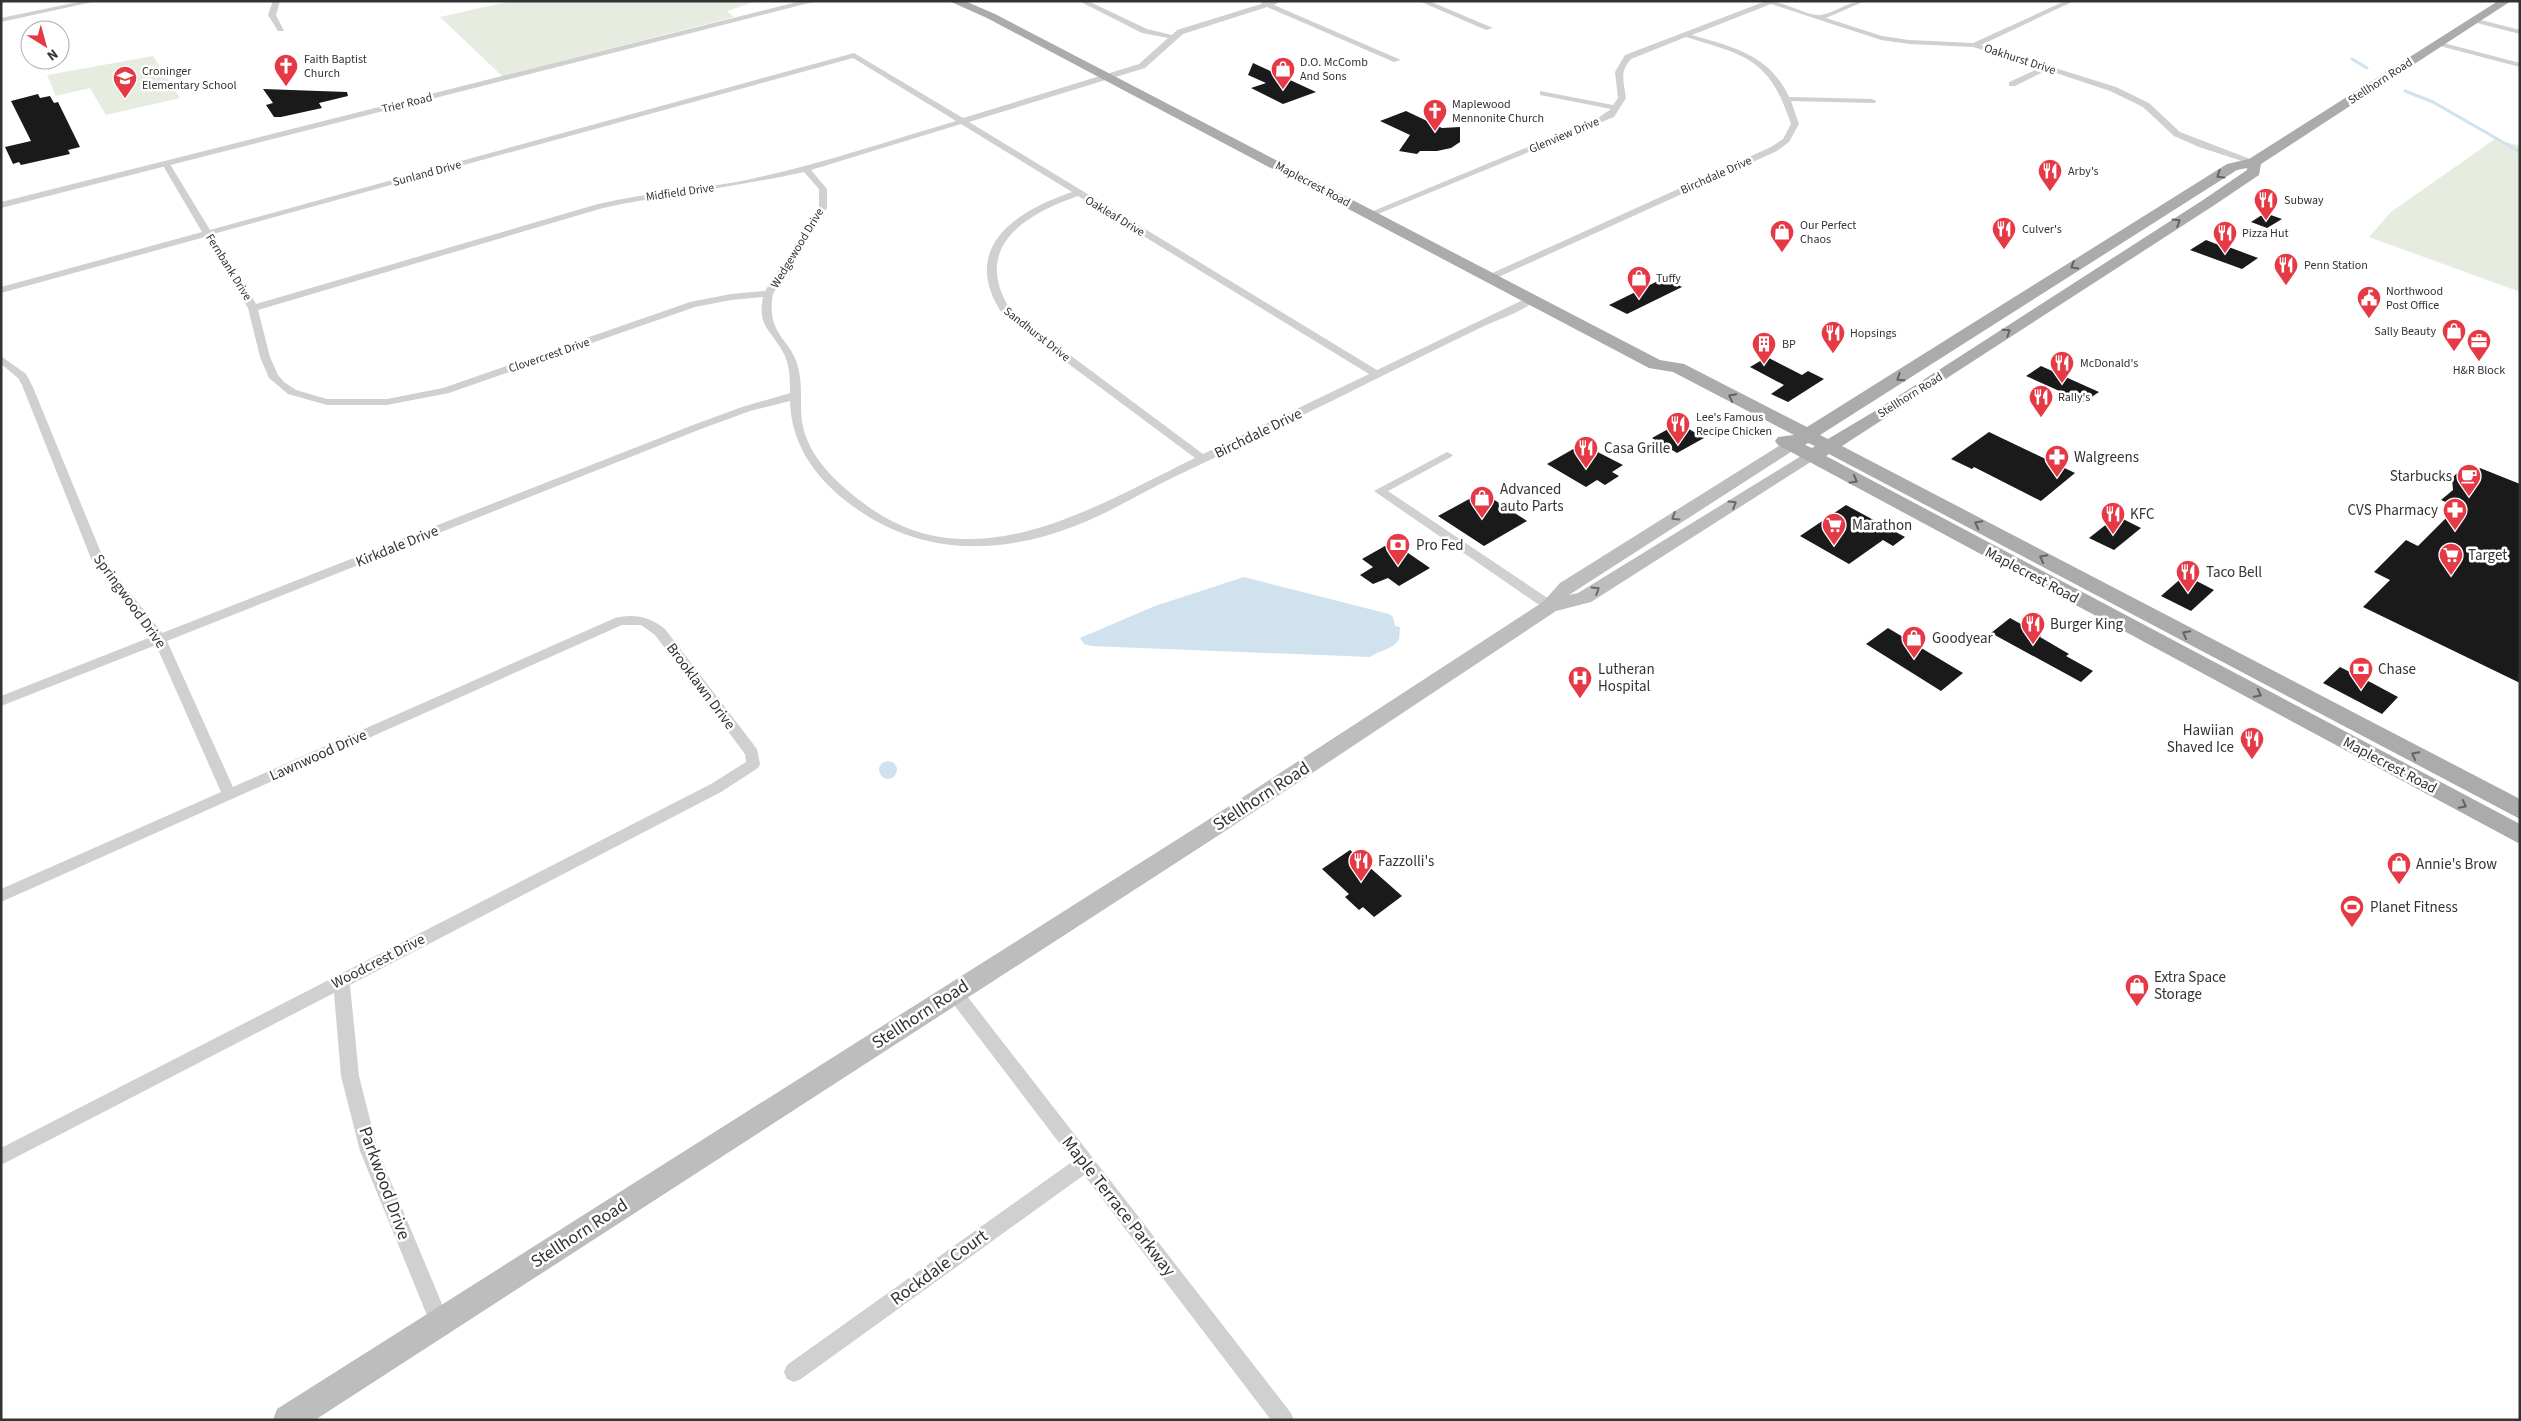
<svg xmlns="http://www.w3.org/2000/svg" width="2521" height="1421" font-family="'Source Sans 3',sans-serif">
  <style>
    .green { fill: #e6ecdf }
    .water { fill: #cfe2ee }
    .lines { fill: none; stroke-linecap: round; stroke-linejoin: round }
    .stream { stroke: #cfe2ee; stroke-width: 3 }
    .building { fill: #1a1a1a }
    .minor { fill: #d0d0d0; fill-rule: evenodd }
    .tertiary { fill: #d0d0d0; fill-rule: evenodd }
    .secondary { fill: #bdbdbd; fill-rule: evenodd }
    .primary { fill: #ababab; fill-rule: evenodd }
    .oneway { stroke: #636363 }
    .oneway2 { stroke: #6a6a6a }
    .labels { text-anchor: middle; stroke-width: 5; stroke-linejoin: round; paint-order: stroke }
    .far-poi-label { font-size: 12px; fill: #333; stroke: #fff; text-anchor: start }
    .far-street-label { font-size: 12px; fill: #333; stroke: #fff }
    .street-label { font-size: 15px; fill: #333; stroke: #fff }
    .poi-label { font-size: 15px; fill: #333; stroke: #fff; text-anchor: start }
    .near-street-label { font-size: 18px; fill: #333; stroke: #fff }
  </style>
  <rect width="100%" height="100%" fill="#fff"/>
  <path class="green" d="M511,1H757L727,11L734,17L502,76L440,17Z
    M153,56L180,98L106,115L90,88L56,96L47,75Z
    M2495,139L2520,146V292L2369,237L2391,212Z"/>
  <path class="water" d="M1244,577L1389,614L1393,617L1395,626L1400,627L1399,640C1391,650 1380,650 1370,657L1091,646L1084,644L1080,638L1155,606Z
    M879 770a9 9 0 1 1 18 0a9 9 0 1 1-18 0Z"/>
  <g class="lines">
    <path class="stream" d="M2352,59L2367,68
      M2405,91L2433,102L2520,152"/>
  </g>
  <path class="building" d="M1253,63L1316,92L1283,104L1251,88L1266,83L1248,75Z
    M263,89L347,92L348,96L319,103L322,108L281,117H274L266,105L273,103Z
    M38,94L40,98L50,96L54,103L58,102L80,147L68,150L70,154L21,165L19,162L13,164L5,147L31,141L11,101Z
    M1406,111L1442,128L1460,127V142L1451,148L1437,151H1420L1417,154L1399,151L1410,135L1380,121Z
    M2265,213L2282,219L2267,228L2251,222Z
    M2206,240L2224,247L2226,246L2258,258L2242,269L2190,250Z
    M1664,278L1682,287L1627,314L1609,305Z
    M1767,357L1802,375L1808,371L1824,379L1788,402L1771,394L1784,385L1750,367Z
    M2041,366L2099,392L2084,402L2026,376Z
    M1679,423L1704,438L1677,453L1652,438Z
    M1989,432L2075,473L2041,501L1974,467L1972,469L1951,459Z
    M1582,444L1623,465L1612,472L1619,476L1605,485L1597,480L1586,487L1547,464Z
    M2462,468L2475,473L2480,468L2520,484V683L2363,607L2390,580L2374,572L2406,540L2418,546L2457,507L2441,500L2453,490L2452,478Z
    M1482,492L1527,521L1484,546L1438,516Z
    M1846,505L1905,537L1893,546L1883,540L1849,564L1800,536Z
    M2117,516L2141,528L2114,550L2089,538Z
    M1392,542L1430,568L1399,586L1388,578L1373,584L1360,575L1373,567L1362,559Z
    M2185,575L2214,590L2191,611L2161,596Z
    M2010,618L2041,635L2040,637L2069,654L2066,656L2093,671L2081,682L1991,633Z
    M1888,628L1963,673L1941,691L1866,644Z
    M2340,667L2372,683L2398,697L2382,714L2323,683Z
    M1350,850L1402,896L1374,917L1363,907L1359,910L1345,897L1349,894L1322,869Z"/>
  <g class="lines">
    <path class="minor" d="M83,1H97L1,22V18Z
      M273,1H280L276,15L284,31H278L268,15Z
      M1079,1H1088L1147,29L1172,35L1177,30L1261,4L1262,2L1281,1L1274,5L1401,60L1394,62L1267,7L1183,34L1145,68L969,122L1377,370L1529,297L1537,299C1523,312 1499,319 1482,327C1435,350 1387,373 1340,397C1284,424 1229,451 1174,477C1141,493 1109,513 1075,526C995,557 914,555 846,501C814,476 791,443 790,401L750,411L701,429L167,641L233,787L615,618C633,613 651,617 665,629L757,749L760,764L758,768L721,792L350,985L359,1076L378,1151L450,1323L447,1330L440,1333L433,1330L360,1151L341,1076L334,993L1,1165V1148L711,784L746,762L745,754L655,635L641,625H622L1,902V889L221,792L156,645L1,706V696L151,637L92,561L22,385L18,378L1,364V356L26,374L32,385L104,560L162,633L693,425L742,407L790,393C790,380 790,366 784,354C772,330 757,328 763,297L731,300L695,307L449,393L387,405H327L288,394L269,378L260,357L248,308L205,237L1,293V287L202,232L162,164L166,161L170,164L210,230L854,53L963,118L1139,64L1168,38L1142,33ZM853,58L956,121C888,141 821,164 751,179C701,190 648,192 598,204L256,304L213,234ZM961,124L1072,192C1013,212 959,249 1003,315L1195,458C1092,508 970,586 862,502C836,482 808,457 802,422C800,407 802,392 800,377C796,338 765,339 773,294L827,208V189L811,170ZM804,172L819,189V208L765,291L731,294L690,302L443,388L387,399H327L296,390L284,382L278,375L270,357L258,310L603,208C670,194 737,187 804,172ZM1078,196L1369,374L1203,454L1011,311C971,248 1023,215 1078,196Z
      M1419,1H1429L1493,28L1486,30Z
      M1766,1C1784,1 1807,16 1820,15C1834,14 1847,1 1865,1L1826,18L1882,36L1909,40L1973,43L2065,1H2074L1981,45L2116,87L2149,103L2180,132L2258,162L2251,164L2199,147L2174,136L2143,107L2110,91L2047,70L2015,86H2009V82L2040,68L1973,47L1909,44L1881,40L1771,4L1692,35C1733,47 1770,55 1789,97L1872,99L1876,101L1875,103L1791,101L1799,124L1789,142L1777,151L1494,279H1488V275L1771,147L1783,139L1791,124C1769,58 1747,56 1686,37L1631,59C1619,72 1624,82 1626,98L1614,117L1373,216L1366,214L1598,118L1611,109L1540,95V91L1613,105L1618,98L1615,72L1625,55Z
      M2473,18L2520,30V34L2473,22Z
      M2436,41L2520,63V67L2436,45Z
      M1447,452L1453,455L1451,457L1388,491L1555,603L1556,606L1555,609H1545L1374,491Z
      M954,985L960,987L1291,1413L1294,1420H1271L1084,1175L801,1379L794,1382L787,1379L784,1372L787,1365L1073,1161L948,997L946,992L948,987Z"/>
    <path class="tertiary" d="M801,1H817L1,208V202Z"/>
    <path class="secondary" d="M1791,440L1799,445L1797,448L1569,595L1578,593L1806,453L1812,451L1820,456L1591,602L1556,611L1216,837L315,1420H273L277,1409L1200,825L1543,602L1560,583L1785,442Z"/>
    <path class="primary" d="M949,1H965L995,14L1660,360L1684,364L1807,427L2227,164L2249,159L2498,1H2511L2261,164L2259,175L2213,206L1842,446L2520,799V819L1829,454L1826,456L2520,824V844L1778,445L1775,441L1778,437L1794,435L1673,372L1649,368L987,18ZM2247,168V170L2203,200L1875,411L1828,439L1820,435L2237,170ZM1808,443L1815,446L1812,448L1805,445Z"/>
  </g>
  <defs><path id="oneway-chevron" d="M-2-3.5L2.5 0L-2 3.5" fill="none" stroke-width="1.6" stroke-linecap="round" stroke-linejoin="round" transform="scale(1.25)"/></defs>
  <g class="oneway">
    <use href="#oneway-chevron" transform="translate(2220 175) rotate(148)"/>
    <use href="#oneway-chevron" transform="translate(2177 222) rotate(-32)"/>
    <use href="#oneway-chevron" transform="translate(2074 266) rotate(149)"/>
    <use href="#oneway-chevron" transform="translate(2007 332) rotate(-34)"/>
    <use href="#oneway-chevron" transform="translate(1900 378) rotate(147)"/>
    <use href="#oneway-chevron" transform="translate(1732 397) rotate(-152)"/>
    <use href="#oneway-chevron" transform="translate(1854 480) rotate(29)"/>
    <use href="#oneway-chevron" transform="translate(1978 524) rotate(-153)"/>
    <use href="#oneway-chevron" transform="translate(2043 558) rotate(-152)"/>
    <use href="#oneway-chevron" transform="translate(2186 634) rotate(-152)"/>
    <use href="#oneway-chevron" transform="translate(2258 694) rotate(28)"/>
    <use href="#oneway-chevron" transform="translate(2415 755) rotate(-152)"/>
    <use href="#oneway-chevron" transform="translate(2463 805) rotate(28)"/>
  </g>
  <g class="oneway2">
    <use href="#oneway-chevron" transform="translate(1733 504) rotate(-32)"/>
    <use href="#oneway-chevron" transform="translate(1675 517) rotate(148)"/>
    <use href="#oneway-chevron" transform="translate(1596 590) rotate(-32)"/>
  </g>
  <defs>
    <symbol id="church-pin" viewBox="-11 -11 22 30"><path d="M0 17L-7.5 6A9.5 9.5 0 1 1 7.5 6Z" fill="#e63946" stroke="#fff"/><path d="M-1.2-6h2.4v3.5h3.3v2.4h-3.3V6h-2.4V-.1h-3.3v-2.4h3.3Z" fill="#fff"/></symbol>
    <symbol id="shop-pin" viewBox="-11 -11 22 30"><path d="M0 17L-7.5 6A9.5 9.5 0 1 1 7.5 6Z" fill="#e63946" stroke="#fff"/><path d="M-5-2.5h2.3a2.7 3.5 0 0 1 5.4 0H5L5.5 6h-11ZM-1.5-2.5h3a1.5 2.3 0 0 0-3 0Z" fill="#fff"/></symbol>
    <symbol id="school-pin" viewBox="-11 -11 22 30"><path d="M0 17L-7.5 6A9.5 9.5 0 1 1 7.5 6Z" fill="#e63946" stroke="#fff"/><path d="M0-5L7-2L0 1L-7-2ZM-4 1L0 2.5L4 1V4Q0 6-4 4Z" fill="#fff"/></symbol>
    <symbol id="restaurant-pin" viewBox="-11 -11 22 30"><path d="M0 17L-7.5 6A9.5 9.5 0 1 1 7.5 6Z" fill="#e63946" stroke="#fff"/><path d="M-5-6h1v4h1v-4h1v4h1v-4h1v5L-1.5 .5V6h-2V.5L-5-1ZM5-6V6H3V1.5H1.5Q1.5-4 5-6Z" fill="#fff"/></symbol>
    <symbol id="civic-pin" viewBox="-11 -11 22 30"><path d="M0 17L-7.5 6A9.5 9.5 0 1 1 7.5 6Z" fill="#e63946" stroke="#fff"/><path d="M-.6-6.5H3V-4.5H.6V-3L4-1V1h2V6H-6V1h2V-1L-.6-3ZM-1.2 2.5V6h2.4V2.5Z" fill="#fff"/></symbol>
    <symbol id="office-pin" viewBox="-11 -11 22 30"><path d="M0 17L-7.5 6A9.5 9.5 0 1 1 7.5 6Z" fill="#e63946" stroke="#fff"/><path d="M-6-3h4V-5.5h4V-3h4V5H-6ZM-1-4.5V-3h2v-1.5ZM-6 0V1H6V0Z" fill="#fff"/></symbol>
    <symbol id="building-pin" viewBox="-11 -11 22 30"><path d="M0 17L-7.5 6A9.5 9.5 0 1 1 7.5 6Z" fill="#e63946" stroke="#fff"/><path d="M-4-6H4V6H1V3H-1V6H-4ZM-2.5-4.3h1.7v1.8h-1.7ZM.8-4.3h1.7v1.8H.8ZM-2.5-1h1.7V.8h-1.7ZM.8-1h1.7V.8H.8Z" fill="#fff"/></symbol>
    <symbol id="pharmacy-pin" viewBox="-11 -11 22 30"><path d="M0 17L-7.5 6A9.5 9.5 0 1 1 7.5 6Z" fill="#e63946" stroke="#fff"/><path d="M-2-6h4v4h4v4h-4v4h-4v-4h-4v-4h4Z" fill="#fff"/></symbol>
    <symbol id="cafe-pin" viewBox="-11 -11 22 30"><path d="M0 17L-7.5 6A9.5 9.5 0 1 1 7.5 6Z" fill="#e63946" stroke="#fff"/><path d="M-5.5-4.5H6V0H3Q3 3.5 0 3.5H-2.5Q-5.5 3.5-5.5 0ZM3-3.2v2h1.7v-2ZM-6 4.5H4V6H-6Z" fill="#fff"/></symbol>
    <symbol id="supermarket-pin" viewBox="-11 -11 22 30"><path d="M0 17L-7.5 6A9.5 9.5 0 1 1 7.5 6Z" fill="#e63946" stroke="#fff"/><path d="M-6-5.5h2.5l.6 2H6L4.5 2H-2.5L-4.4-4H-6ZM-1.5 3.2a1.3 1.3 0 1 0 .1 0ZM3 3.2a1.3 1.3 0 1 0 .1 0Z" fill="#fff"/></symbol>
    <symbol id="bank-pin" viewBox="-11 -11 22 30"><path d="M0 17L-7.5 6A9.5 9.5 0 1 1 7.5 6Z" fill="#e63946" stroke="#fff"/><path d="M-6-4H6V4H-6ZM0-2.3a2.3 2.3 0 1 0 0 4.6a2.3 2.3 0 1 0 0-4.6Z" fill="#fff"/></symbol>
    <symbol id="hospital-pin" viewBox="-11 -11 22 30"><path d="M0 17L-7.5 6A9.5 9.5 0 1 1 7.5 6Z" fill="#e63946" stroke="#fff"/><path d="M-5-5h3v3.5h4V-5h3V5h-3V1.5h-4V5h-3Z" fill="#fff"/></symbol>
    <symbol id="stadium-pin" viewBox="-11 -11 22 30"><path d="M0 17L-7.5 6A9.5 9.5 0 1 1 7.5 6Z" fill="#e63946" stroke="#fff"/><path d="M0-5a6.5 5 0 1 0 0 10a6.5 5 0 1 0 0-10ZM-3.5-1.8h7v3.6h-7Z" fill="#fff"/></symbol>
  </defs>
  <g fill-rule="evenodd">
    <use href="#church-pin" x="272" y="52" width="28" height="38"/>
    <use href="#shop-pin" x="1269" y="55" width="28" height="38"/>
    <use href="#school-pin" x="111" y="64" width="28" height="38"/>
    <use href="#church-pin" x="1421" y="97" width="28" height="38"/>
    <use href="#restaurant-pin" x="2036" y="157" width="28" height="38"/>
    <use href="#restaurant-pin" x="2252" y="186" width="28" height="38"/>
    <use href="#restaurant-pin" x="1990" y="215" width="28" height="38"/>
    <use href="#shop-pin" x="1768" y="218" width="28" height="38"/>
    <use href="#restaurant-pin" x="2211" y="219" width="28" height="38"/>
    <use href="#restaurant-pin" x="2272" y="251" width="28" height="38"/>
    <use href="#shop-pin" x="1625" y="264" width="28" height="38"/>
    <use href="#civic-pin" x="2355" y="284" width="28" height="38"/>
    <use href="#shop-pin" x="2440" y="317" width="28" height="38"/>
    <use href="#restaurant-pin" x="1819" y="319" width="28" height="38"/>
    <use href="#office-pin" x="2465" y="327" width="28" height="38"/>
    <use href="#building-pin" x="1750" y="330" width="28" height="38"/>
    <use href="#restaurant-pin" x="2048" y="349" width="28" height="38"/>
    <use href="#restaurant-pin" x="2027" y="383" width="28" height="38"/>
    <use href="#restaurant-pin" x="1664" y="410" width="28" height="38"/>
    <use href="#restaurant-pin" x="1572" y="434" width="28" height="38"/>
    <use href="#pharmacy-pin" x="2043" y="443" width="28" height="38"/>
    <use href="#cafe-pin" x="2455" y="462" width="28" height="38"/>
    <use href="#shop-pin" x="1468" y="484" width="28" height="38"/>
    <use href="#pharmacy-pin" x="2441" y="496" width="28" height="38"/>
    <use href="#restaurant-pin" x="2099" y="500" width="28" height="38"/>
    <use href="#supermarket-pin" x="1820" y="511" width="28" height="38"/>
    <use href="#bank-pin" x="1384" y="531" width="28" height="38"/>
    <use href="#supermarket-pin" x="2437" y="541" width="28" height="38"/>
    <use href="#restaurant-pin" x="2174" y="558" width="28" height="38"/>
    <use href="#restaurant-pin" x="2019" y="610" width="28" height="38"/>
    <use href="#shop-pin" x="1900" y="624" width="28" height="38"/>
    <use href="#bank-pin" x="2347" y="655" width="28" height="38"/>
    <use href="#hospital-pin" x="1566" y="664" width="28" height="38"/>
    <use href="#restaurant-pin" x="2238" y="725" width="28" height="38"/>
    <use href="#restaurant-pin" x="1347" y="847" width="28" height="38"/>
    <use href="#shop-pin" x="2385" y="850" width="28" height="38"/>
    <use href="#stadium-pin" x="2338" y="893" width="28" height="38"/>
    <use href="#shop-pin" x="2123" y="972" width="28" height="38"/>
  </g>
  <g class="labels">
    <g class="far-poi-label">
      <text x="304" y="63">Faith Baptist<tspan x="304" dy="14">Church</tspan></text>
      <text x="1300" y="66">D.O. McComb<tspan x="1300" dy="14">And Sons</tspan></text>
      <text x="142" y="75">Croninger<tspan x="142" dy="14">Elementary School</tspan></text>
      <text x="1452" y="108">Maplewood<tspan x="1452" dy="14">Mennonite Church</tspan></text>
      <text x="2068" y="175">Arby's</text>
      <text x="2284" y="204">Subway</text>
      <text x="1800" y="229">Our Perfect<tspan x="1800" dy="14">Chaos</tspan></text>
      <text x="2022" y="233">Culver's</text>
      <text x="2242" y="237">Pizza Hut</text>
      <text x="2304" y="269">Penn Station</text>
      <text x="1656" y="282">Tuffy</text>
      <text x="2386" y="295">Northwood<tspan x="2386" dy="14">Post Office</tspan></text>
      <text x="2436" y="335" text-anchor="end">Sally Beauty</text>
      <text x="1850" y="337">Hopsings</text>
      <text x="1782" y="348">BP</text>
      <text x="2080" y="367">McDonald's</text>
      <text x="2479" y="374" text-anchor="middle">H&amp;R Block</text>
      <text x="2058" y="401">Rally's</text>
      <text x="1696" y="421">Lee's Famous<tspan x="1696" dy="14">Recipe Chicken</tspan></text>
    </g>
    <g class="far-street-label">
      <text transform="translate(2020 59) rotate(18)" y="4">Oakhurst Drive</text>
      <text transform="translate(2380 81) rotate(-33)" y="4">Stellhorn Road</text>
      <text transform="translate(407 103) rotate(-14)" y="4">Trier Road</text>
      <text transform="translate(1564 135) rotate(-23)" y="4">Glenview Drive</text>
      <text transform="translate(427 173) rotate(-15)" y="4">Sunland Drive</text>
      <text transform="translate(1716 175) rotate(-24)" y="4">Birchdale Drive</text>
      <text transform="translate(1313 184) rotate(28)" y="4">Maplecrest Road</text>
      <text transform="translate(680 192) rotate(-8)" y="4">Midfield Drive</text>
      <text transform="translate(1115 216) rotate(31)" y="4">Oakleaf Drive</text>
      <text transform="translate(797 248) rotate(-59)" y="4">Wedgewood Drive</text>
      <text transform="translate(229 267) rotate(58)" y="4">Fernbank Drive</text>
      <text transform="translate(1037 334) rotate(38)" y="4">Sandhurst Drive</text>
      <text transform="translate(549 355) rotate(-19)" y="4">Clovercrest Drive</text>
      <text transform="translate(1910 395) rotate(-32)" y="4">Stellhorn Road</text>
    </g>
    <g class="street-label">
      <text transform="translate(1258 433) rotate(-26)" y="5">Birchdale Drive</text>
      <text transform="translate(397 546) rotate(-22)" y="5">Kirkdale Drive</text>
      <text transform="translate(2032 575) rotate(28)" y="5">Maplecrest Road</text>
      <text transform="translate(130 601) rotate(54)" y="5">Springwood Drive</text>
      <text transform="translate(701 686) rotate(53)" y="5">Brooklawn Drive</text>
      <text transform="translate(318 755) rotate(-24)" y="5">Lawnwood Drive</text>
      <text transform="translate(2390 765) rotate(28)" y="5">Maplecrest Road</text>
      <text transform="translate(378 961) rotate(-27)" y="5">Woodcrest Drive</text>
    </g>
    <g class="poi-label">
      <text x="1604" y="453">Casa Grille</text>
      <text x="2074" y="462">Walgreens</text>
      <text x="2452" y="481" text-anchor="end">Starbucks</text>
      <text x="1500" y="494">Advanced<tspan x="1500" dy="17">auto Parts</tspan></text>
      <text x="2438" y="515" text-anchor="end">CVS Pharmacy</text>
      <text x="2130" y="519">KFC</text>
      <text x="1852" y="530">Marathon</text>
      <text x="1416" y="550">Pro Fed</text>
      <text x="2468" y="560">Target</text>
      <text x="2206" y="577">Taco Bell</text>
      <text x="2050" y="629">Burger King</text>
      <text x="1932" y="643">Goodyear</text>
      <text x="1598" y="674">Lutheran<tspan x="1598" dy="17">Hospital</tspan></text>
      <text x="2378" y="674">Chase</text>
      <text x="2234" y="735" text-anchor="end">Hawiian<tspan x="2234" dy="17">Shaved Ice</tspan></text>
      <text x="1378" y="866">Fazzolli's</text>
      <text x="2416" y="869">Annie's Brow</text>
      <text x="2370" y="912">Planet Fitness</text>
      <text x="2154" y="982">Extra Space<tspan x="2154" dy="17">Storage</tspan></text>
    </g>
    <g class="near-street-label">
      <text transform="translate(1261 796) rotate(-33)" y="6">Stellhorn Road</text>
      <text transform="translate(920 1014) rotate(-33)" y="6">Stellhorn Road</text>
      <text transform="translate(385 1183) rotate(70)" y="6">Parkwood Drive</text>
      <text transform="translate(1119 1206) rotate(52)" y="6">Maple Terrace Parkway</text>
      <text transform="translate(579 1233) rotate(-33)" y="6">Stellhorn Road</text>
      <text transform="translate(939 1267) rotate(-36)" y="6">Rockdale Court</text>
    </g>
  </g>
  <rect width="2521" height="1421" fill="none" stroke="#333333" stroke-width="5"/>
  <g transform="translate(45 45) rotate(143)"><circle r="24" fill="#ffffff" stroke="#adadad"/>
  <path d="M0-4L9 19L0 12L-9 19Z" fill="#e63946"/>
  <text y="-8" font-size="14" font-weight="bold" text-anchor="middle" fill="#333333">N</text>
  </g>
</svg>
